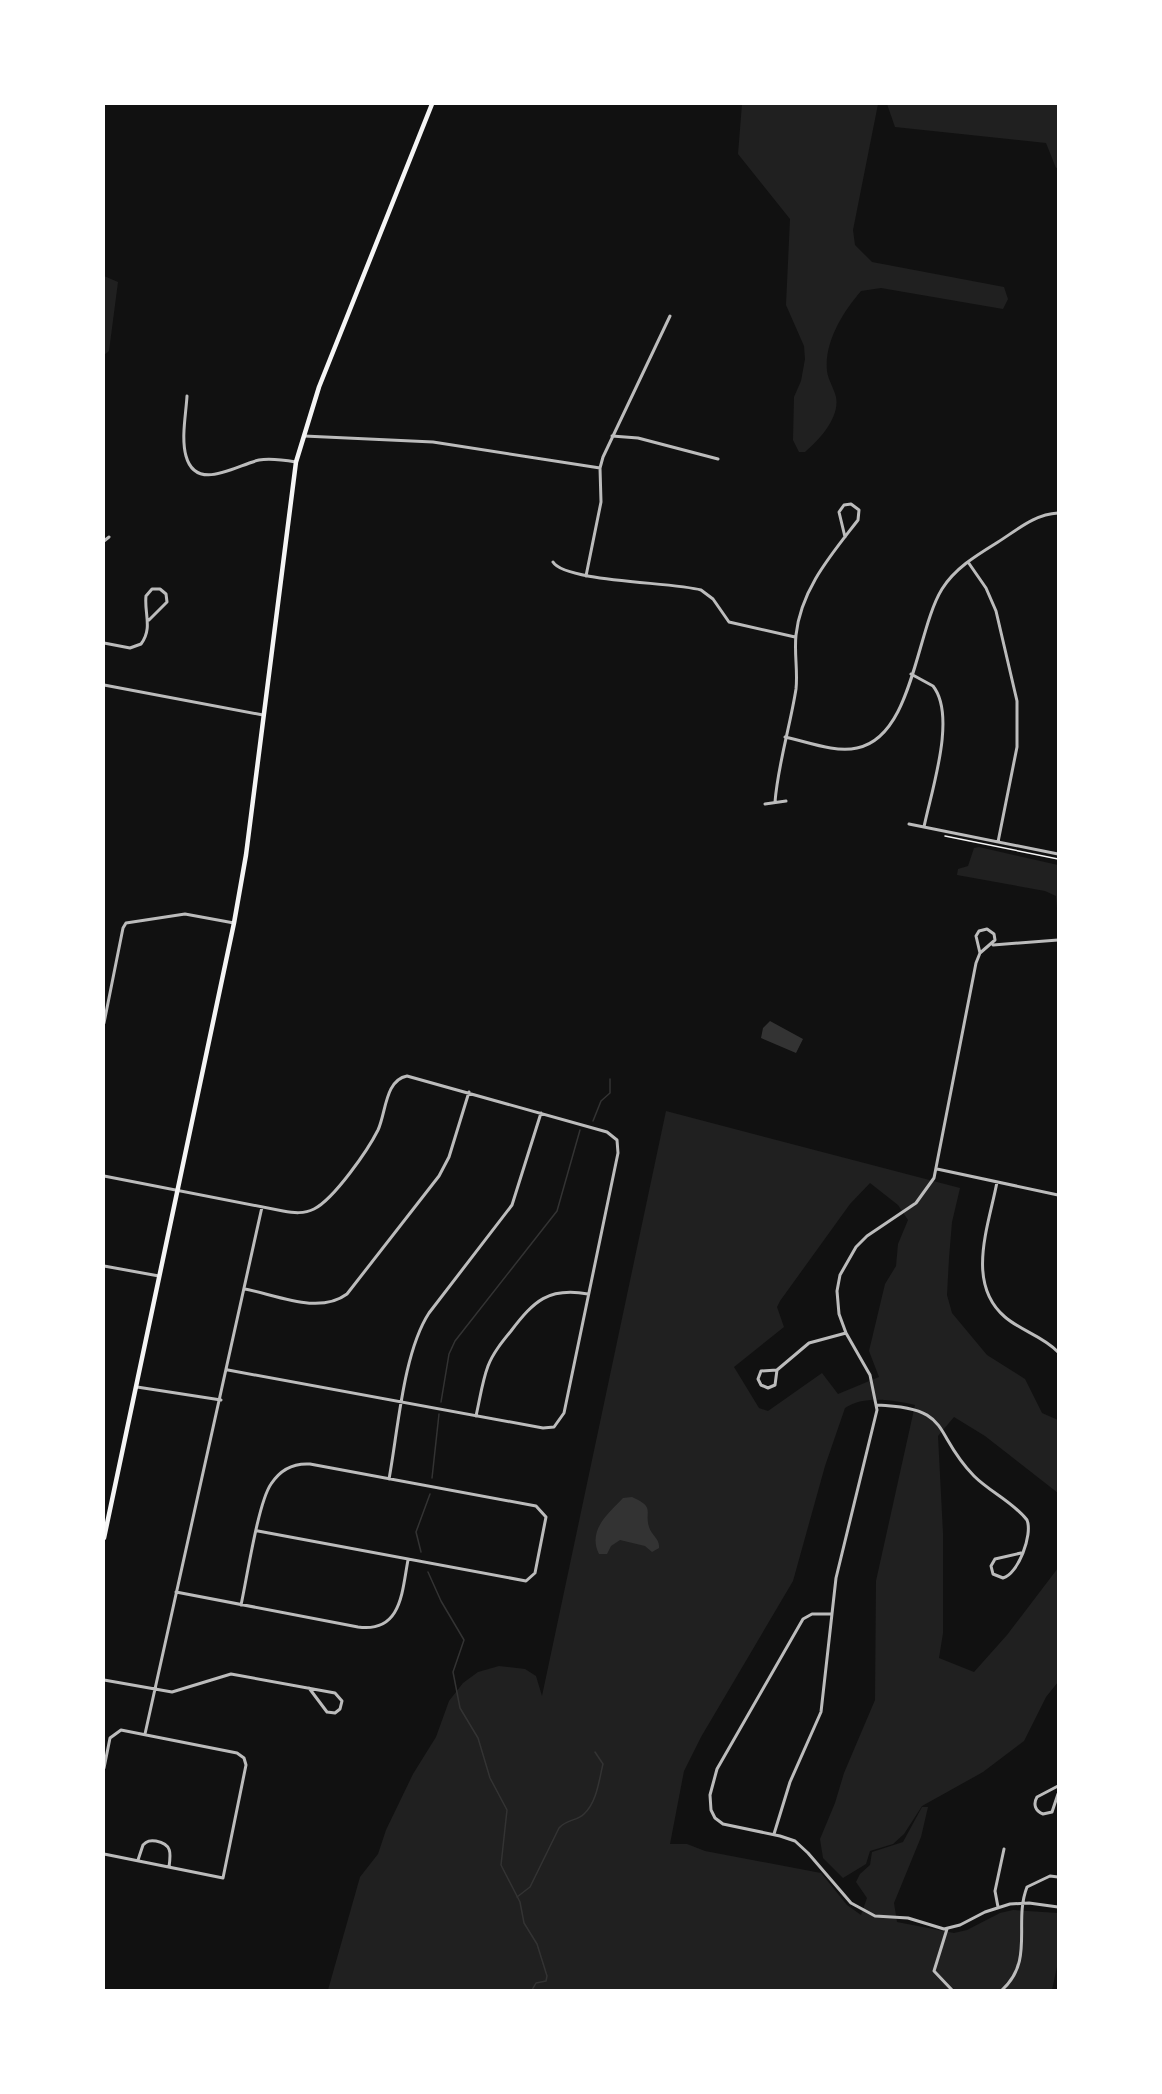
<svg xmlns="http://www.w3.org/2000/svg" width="1162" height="2094" font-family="'Fira Sans',sans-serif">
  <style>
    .green { fill: #202020; fill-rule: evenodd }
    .water { fill: #333 }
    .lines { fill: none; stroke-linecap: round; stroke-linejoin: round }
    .stream { stroke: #333; stroke-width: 1.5 }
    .path { stroke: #f5f5f5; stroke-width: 1.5 }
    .minor { stroke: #bcbcbc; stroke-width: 3 }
    .primary { stroke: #f5f5f5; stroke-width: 4.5 }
  </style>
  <rect width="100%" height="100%" fill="#111"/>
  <path class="green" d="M742,104H878L853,230L855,245L872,262L1004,287L1008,299L1003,309L881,288L861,291C843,312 824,342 827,371C828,380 834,388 836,397C840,418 819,440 805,452H799L793,440L794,397L801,381L805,359L804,346L786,305L790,219L738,154Z
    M887,104H1058V167L1056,168L1046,143L895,127Z
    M104,276L118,282L109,351L104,355Z
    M979,847L1058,865V921L1056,896L1045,891L957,875L958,869L968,866L974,848Z
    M666,1111L960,1188L952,1222L949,1258L947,1295L952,1313L987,1355L1025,1379L1042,1413L1058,1420V1493L985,1436L954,1417L938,1436L943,1533V1633L939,1658L974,1672L1007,1635L1058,1568V1682L1046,1697L1024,1741L983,1772L922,1806L904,1834L893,1844L870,1851L866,1864L843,1878L823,1858L820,1839L835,1803L844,1773L875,1700L876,1581L915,1405C895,1400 863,1395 845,1408L825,1466L793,1581L701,1737L684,1771L670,1844H687L705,1851L821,1873L847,1905L861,1915L867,1898L856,1882L860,1874L870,1865L872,1852L903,1842L922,1807H928L921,1837L894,1903L897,1922L954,1933L967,1930L1000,1913L1013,1910L1058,1913V1962L1052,1990H328L360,1877L378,1854L386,1830L413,1774L436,1737L449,1701L463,1683L478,1672L499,1666L525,1669L536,1676L542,1696ZM870,1183L898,1205L908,1220L898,1244L896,1266L885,1284L869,1351L879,1377L838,1394L822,1373L768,1411L759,1408L734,1367L784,1327L777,1307L780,1301L850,1204Z"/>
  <path class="water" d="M770,1021L803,1039L796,1053L761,1038L763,1028Z
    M632,1497C656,1508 644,1510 649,1527C652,1536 660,1539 659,1548L652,1552L645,1546L620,1540L611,1546L607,1554H599C587,1530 609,1513 623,1498Z"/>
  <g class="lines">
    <path class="stream" d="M593,1121L601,1101L610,1093V1079
      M441,1402L449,1354L455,1341L557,1211L580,1130
      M432,1478L439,1414
      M421,1552L416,1532L430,1494
      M428,1572L441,1601L464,1640L453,1672L460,1708L478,1738L490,1778L507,1810L501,1865L520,1902L524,1923L537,1944L547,1976L546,1981L536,1983L532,1990
      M517,1897L530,1887L559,1828C567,1819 577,1821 584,1814C597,1802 599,1780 603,1764L595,1752"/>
    <path class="path" d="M945,836L1058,859"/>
    <path class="minor" d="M187,396C186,414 181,438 186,456C196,493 237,465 259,460C271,458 284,460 296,462
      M304,436L433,442L600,468
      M612,436L638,438L718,459
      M104,541L109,537
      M553,562C565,582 673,582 701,590L713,599L729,622L795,637
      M968,562L986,588L996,611L1017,701V747L998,842
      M586,576L601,502L600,468L603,457L670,316
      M104,643L130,648L141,644C153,628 144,613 146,596L152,589H160L166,594L167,602L149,620
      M911,674L933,686C957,716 931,792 924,827
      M104,685L263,715
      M785,737C808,742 835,753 857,748C913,737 916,631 942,589C955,568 977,555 998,542C1017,530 1035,514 1058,513
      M775,802C778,764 790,727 796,689C798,671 794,653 796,635C801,589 831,555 858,520L859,510L851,504L844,505L839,512L845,537
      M765,804L786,801
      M909,824L1058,854
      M993,945L1058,940
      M104,1023L123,928L126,923L185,914L234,923
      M937,1169L1058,1195
      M104,1176L283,1211C294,1213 304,1214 314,1209C334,1199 368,1150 378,1130C386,1113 385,1080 407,1076L607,1132L617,1140L618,1153L564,1413L554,1427L543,1428L228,1370
      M997,1182C989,1225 965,1283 1005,1317C1021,1331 1043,1336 1058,1352
      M104,1266L159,1276
      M245,1289C276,1295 319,1315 347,1294L439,1176L449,1157L469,1092
      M777,1370L775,1385L768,1388L761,1385L758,1379L761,1371L777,1370L809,1343L846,1333
      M137,1387L221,1400
      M877,1405C954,1408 931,1432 974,1476C990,1492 1013,1502 1027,1520C1033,1535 1018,1574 1003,1578L993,1574L991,1566L995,1559L1021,1553
      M476,1416C480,1399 482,1382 488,1366C493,1353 502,1342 511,1331C534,1301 548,1287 588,1294
      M389,1479C398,1431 403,1353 429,1313L512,1205L541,1113
      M176,1592L358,1627C402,1633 402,1591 408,1560
      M241,1605C247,1578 258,1503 271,1484C280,1470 294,1463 310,1464L536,1506L546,1517L535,1573L526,1581L258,1531
      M831,1614H812L803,1619L717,1769L710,1795L711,1810L715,1818L723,1824L780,1836L795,1841L808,1853L851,1903L875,1916L908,1918L944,1929L960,1925L985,1912L1010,1904L1029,1903L1058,1907
      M104,1680L172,1692L231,1674L335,1693L342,1701L340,1709L335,1713L327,1712L309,1688
      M145,1734L262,1207
      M104,1768L110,1738L121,1730L237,1753L244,1758L246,1765L223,1878L104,1854
      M1058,1786L1037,1797C1033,1804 1035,1811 1043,1814L1052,1812L1058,1794
      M774,1834L790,1782L821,1712L836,1578L877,1410L870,1375L846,1333L839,1314L837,1291L840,1275L856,1247L867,1236L916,1203L934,1178L976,963L980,953L995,940L994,934L987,929L979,931L976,936L980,953
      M138,1860L143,1845C147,1841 150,1840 156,1841C172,1844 171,1853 169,1867
      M998,1907L995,1891L1004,1849
      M947,1929L934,1971L952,1990
      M1002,1990C1035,1960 1013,1923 1027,1887L1050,1876L1058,1877"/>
    <path class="primary" d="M104,1538L234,923L246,855L296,462L319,387L432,104"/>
  </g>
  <rect width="1162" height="2094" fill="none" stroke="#ffffff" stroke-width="210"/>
</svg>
